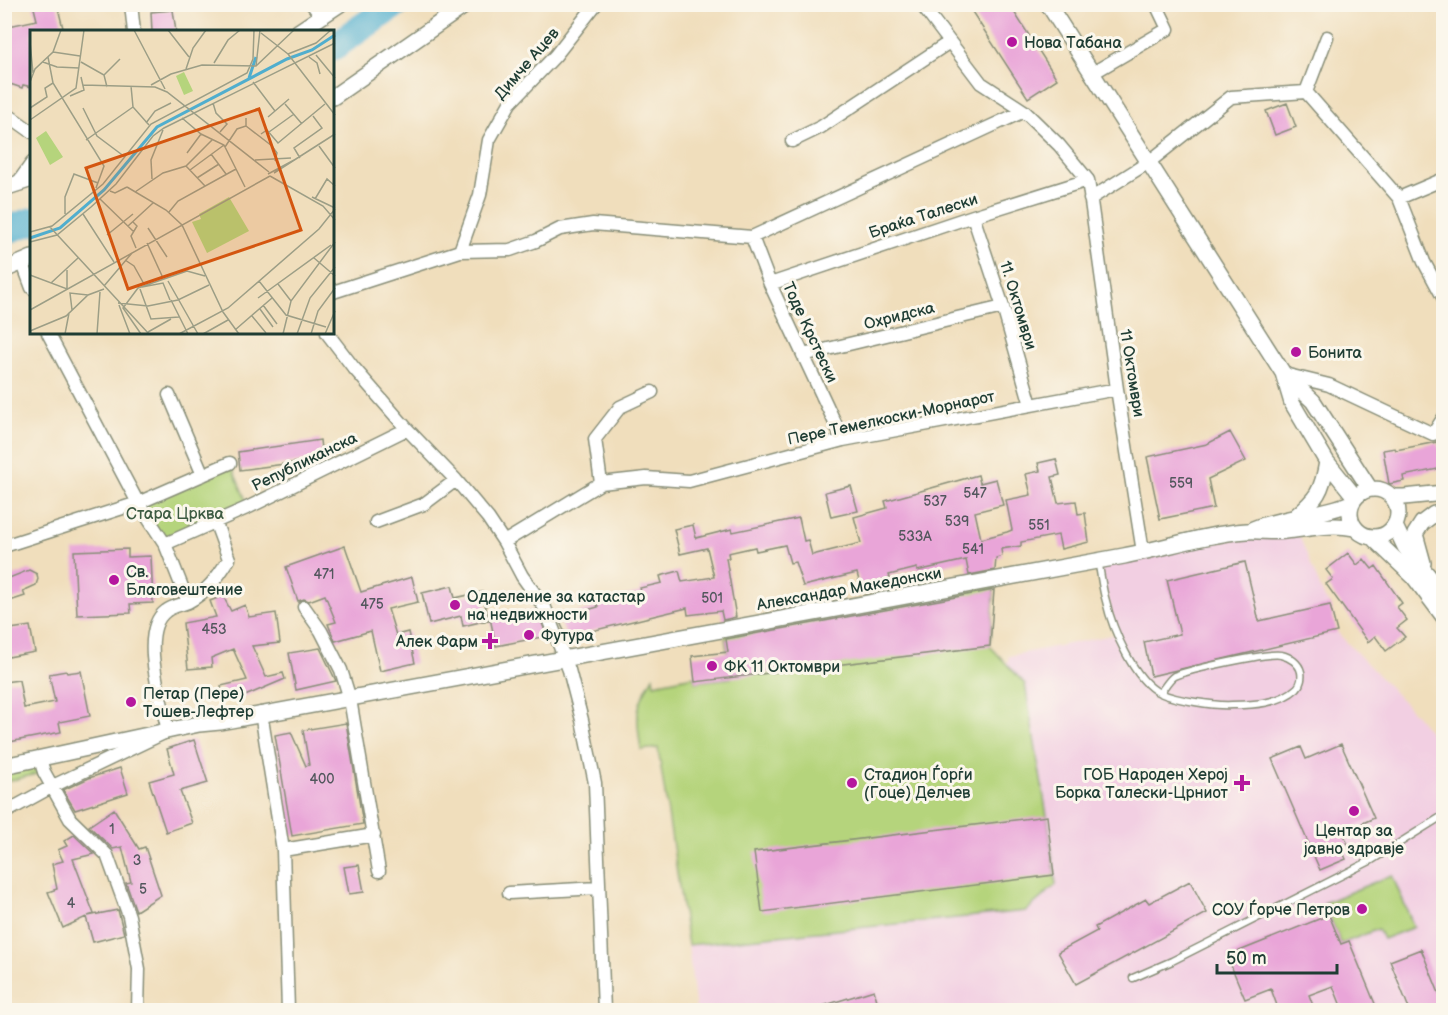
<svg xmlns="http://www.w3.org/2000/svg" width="1448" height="1015" font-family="'Balsamiq Sans',sans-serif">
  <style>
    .built { fill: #f2cfe2 }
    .green { fill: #b5d47c; stroke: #6a8858; stroke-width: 1.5 }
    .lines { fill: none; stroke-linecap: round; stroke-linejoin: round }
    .river { stroke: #50aece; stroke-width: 28 }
    .building { fill: #e9a5d8 }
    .service-casing { stroke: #888e78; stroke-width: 9 }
    .minor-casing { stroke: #888e78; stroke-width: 15 }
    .tertiary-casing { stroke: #888e78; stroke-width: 18 }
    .service { stroke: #fff; stroke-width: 6 }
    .minor { stroke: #fff; stroke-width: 12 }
    .tertiary { stroke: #fff; stroke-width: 15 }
    .poi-dot { fill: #b5179e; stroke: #fbf7ec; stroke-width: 2 }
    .labels { text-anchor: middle; stroke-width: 6; stroke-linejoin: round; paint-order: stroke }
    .number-label { font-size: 14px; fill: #52575d }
    .poi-label { font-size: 16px; fill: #1f3d34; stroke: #fbf7ec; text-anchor: start }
    .street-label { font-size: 16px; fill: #1f3d34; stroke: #fbf7ec }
    .park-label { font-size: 16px; fill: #3d5b42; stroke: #fbf7ec }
    .inset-river { fill: none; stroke: #50aece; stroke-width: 3 }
    .inset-road { fill: none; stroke: #9c9e86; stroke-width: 1.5 }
    .view { fill: #d45610; fill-opacity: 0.15; stroke: #d45610; stroke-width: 3 }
    .inset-edge { fill: none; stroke: #1f3d34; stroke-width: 3 }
  </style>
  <rect width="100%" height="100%" fill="#fbf7ec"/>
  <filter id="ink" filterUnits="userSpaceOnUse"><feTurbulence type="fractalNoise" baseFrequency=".0167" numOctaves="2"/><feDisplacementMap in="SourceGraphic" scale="12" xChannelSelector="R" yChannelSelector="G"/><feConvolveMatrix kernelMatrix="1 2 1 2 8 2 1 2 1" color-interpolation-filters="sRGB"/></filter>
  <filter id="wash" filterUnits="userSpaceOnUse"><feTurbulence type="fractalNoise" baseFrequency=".008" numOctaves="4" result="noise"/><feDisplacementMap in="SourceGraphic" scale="24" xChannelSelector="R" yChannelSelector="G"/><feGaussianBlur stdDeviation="1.35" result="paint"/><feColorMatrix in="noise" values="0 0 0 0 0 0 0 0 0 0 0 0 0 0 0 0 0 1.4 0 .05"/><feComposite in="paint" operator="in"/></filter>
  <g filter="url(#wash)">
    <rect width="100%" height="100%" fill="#f0debc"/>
    <path class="built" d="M1297,530L1325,599L1330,605L1337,632L1415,714L1443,749V1010H696L688,945L1026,911L1055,886L1047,816L1025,684L1007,666L1009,656L1117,634L1098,561L1143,552Z"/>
    <path class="green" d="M230,463L249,507L165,544L138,503Z
      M995,580L990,646L1025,684L1047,816L1056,885L1026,911L688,945L658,748L641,750C636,716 634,708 653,677L654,684L694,676L695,682L731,678L724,629Z
      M40,759L44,772L5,782L4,766Z
      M1392,875L1414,927L1383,939L1378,929L1341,944L1324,903Z"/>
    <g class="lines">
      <path class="river" d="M333,47L396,4
        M4,231L32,221"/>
    </g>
    <g id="blocks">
      <path class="building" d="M33,4H57L64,32H32V87L23,85L22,88L4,82V27L37,20Z
        M967,4H1009L1057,79L1028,98Z
        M173,10L176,32H152L151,12Z
        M1287,103L1296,127L1275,135L1266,111Z
        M1230,432L1246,461L1208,479L1214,508L1160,519L1147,457L1207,444Z
        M320,440L322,459L240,470L238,452Z
        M1437,442L1438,447L1443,446V468L1403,476L1404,481L1389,484L1383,450L1395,448L1396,450Z
        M1056,459L1060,475L1052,477L1058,503L1076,501L1078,514L1085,513L1089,542L1061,549L1058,535L1021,542V546L1001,549L1002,556L996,558L995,570L969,575L966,560L917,571V568L889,575L890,578L860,585L857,573L803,586L795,562L790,563L785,545L756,551L755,547L728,553L729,558H726L736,617L723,620L721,611L688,615L687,608L567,637L558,618L598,607L597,603L641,592L640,588L662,583L660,576L679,571L682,582L714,577L707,548L680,554L674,529L693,525L696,538L732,529L733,532L799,518L804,541L808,540L812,555L861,543L854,517L887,508L885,501L978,475L980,483L996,479L1003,505L975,512L981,539L1007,532L1012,530L1006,500L1031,495L1026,474L1040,471L1038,463Z
        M851,486L858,511L831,517L825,492Z
        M345,546L361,592L412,577L418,602L388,609L396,635L408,632L415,663L380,671L371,631L335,641L328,624L336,622L325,595L309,601L304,599L298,601L286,567Z
        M128,549V557L151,556L153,603L130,604L131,613L77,615L74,551Z
        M1348,553L1357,565L1364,559L1372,569L1376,566L1402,603L1397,607L1407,620L1397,628L1405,637L1386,651L1375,636L1368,642L1326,584L1333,579L1326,570Z
        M1245,562L1259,621L1330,605L1337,632L1151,676L1144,642L1180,634L1167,580Z
        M29,570L37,574L38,579L36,585L23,591L25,596L4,603V580Z
        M452,586L455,598L482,592L489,620L463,626L461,616L429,624L422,593Z
        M994,590L990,646L695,682L692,656L728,652L726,639Z
        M223,596L231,611L245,605L249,617L276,613L280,643L252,646L266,677L283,673L285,679L245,696L224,700L221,686L247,680L233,649L211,658L212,667L188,669L183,623L216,617L210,601Z
        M537,610L547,636L496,646L490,618Z
        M30,626L35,652L8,657L4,630Z
        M320,648L336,681L296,690L289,653Z
        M66,671L67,673L81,671L90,716L59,722L61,732L4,743V682L19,680L24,708L55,702L49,674Z
        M346,723L363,824L292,836L275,735L291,732L306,766L309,765L303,730Z
        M194,740L208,783L180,791L192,823L166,832L149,781L174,774L167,749Z
        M1341,744L1374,818L1343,832L1349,847L1342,850L1346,859L1320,870L1272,759L1301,747L1306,759Z
        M120,768L128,793L75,810L63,790L89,778Z
        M114,809L139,849L145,847L161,895L136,911L126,883L131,882L122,847L113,849L89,826Z
        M1047,816L1054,875L762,912L754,852Z
        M74,835L94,854L73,859L94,914L88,916L118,910L124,934L93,942L86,917L63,928L48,892L57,889L52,864L63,861L58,850L67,846L64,841Z
        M359,865L364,892L349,894L344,867Z
        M1190,881L1207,913L1076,984L1058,952L1097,931L1095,927L1146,899L1149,903Z
        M1329,915L1341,944L1349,941L1378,1011H1343L1333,986L1309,995L1315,1011H1279L1271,989L1245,999L1227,956Z
        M1421,949L1443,1003V1011H1410L1390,961Z
        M874,990L880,1011H817L816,1008Z"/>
    </g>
  </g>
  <g filter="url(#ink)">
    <use href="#blocks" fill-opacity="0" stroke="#888e78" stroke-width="1.5"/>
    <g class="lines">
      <defs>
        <path id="service" d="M1098,561C1101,574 1102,588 1106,601C1112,628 1134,681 1160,693C1175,700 1215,706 1232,705C1253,705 1280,704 1297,688C1301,684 1302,677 1301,672C1299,663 1290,657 1281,655C1269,652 1188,670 1174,676C1169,679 1164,688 1160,693
          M1133,978L1172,961L1372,860L1444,815"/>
        <path id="minor" d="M131,4L134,32
          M312,4L321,16
          M921,4L981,83L1024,111L1059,145L1088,180L1117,389L1143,552
          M1091,74L1168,29L1156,4
          M1306,92L1399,198L1424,262L1444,299
          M4,112L32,132
          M792,141L821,127L948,43
          M17,184L32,163
          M1399,198L1444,179
          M1090,199L1149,162L1231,97L1306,92L1327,37
          M973,216L1003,307L1031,405
          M752,237L770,284L843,440
          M460,251L480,195L489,140L510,103L555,56L596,4
          M22,261L32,288
          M770,284L973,216L1088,180
          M333,292L460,251L510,250L536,241L560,229L593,224L752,237L1024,111
          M48,333L138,503L165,544L188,602
          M327,333L353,367L407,429L456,480L488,518L504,542L522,576L545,608L569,670L582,720L595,783L604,1010
          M803,355L1003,307
          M1284,374L1329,385L1433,434L1444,431
          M169,395L203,475
          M1433,434L1444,417
          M601,483L595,439L620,407L652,392
          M376,522L424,504L456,480
          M504,542L601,483L646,478L689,481L843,440L1117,389
          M165,544L249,507L407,429
          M4,546L138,503L230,463
          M304,607L321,631L341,670L350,699L379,871
          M261,713L283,850L288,1010
          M40,759L44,772L70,819L107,855L129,916L139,969L138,1010
          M4,813L53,786L168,731C162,702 138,631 166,611C172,606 181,605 188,602C207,592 218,577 229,559L215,521
          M283,850L374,835
          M509,893L598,888"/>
        <path id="tertiary" d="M1048,4L1283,373L1313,401L1370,489
          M298,32L340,4
          M333,97L467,4
          M4,188L32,179
          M4,270L32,258
          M1283,373L1292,403L1327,462L1355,497
          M1350 513a24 24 0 1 1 48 0a24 24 0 1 1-48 0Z
          M1392,497H1404L1444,493
          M1295,517C1317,498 1322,492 1327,462
          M1395,526L1405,547L1444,595
          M1253,529C1285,516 1320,516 1351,503
          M1373,538L1414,577L1444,617
          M1423,563L1415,534L1422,523L1434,514
          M4,766L199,724L220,722L1124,556C1165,548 1206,534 1247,531C1260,530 1272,533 1285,531C1308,529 1331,523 1354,528"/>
      </defs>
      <use href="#service" class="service-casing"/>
      <use href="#minor" class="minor-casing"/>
      <use href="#tertiary" class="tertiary-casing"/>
      <use href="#service" class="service"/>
      <use href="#minor" class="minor"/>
      <use href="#tertiary" class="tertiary"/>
    </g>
  </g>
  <g class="poi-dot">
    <circle cx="1012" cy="42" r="6"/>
    <circle cx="1296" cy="352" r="6"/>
    <circle cx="114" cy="580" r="6"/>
    <circle cx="455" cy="605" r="6"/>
    <circle cx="529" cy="635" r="6"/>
    <path d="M487 632h6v6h6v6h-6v6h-6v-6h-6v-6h6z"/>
    <circle cx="712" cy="666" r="6"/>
    <circle cx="131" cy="702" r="6"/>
    <circle cx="852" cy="783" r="6"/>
    <path d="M1239 774h6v6h6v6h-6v6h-6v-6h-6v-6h6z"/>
    <circle cx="1354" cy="811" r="6"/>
    <circle cx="1362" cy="909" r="6"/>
  </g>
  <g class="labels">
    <g class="number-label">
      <text x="1181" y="488">559</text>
      <text x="975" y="498">547</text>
      <text x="935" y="506">537</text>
      <text x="957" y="526">539</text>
      <text x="1039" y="530">551</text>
      <text x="915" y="541">533А</text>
      <text x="973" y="554">541</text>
      <text x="324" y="579">471</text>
      <text x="712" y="603">501</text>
      <text x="372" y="609">475</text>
      <text x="214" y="634">453</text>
      <text x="322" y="784">400</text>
      <text x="112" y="834">1</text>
      <text x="137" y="865">3</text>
      <text x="143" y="894">5</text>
      <text x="71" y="908">4</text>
    </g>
    <g class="poi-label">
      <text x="1024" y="48">Нова Табана</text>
      <text x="1308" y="358">Бонита</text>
      <text x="126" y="577">Св.<tspan x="126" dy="18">Благовештение</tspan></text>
      <text x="467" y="602">Одделение за катастар<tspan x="467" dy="18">на недвижности</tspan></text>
      <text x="541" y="641">Футура</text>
      <text x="478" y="647" text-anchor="end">Алек Фарм</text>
      <text x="724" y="672">ФК 11 Октомври</text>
      <text x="143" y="699">Петар (Пере)<tspan x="143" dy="18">Тошев-Лефтер</tspan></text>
      <text x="864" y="780">Стадион Ѓорѓи<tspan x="864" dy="18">(Гоце) Делчев</tspan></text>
      <text x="1228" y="780" text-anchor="end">ГОБ Народен Херој<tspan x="1228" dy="18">Борка Талески-Црниот</tspan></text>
      <text x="1354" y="836" text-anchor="middle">Центар за<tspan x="1354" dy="18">јавно здравје</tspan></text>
      <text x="1350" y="915" text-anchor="end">СОУ Ѓорче Петров</text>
    </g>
    <g class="street-label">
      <text transform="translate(526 63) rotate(-49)" y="6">Димче Ацев</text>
      <text transform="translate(923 215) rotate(-18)" y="6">Браќа Талески</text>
      <text transform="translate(1019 305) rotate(73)" y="6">11. Октомври</text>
      <text transform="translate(899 315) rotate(-14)" y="6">Охридска</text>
      <text transform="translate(811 332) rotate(65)" y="6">Тоде Крстески</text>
      <text transform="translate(1133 373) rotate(81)" y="6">11 Октомври</text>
      <text transform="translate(891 417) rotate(-12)" y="6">Пере Темелкоски-Морнарот</text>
      <text transform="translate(304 461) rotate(-26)" y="6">Републиканска</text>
      <text transform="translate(849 588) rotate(-10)" y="6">Александар Македонски</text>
    </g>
    <g class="park-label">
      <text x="175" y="519">Стара Црква</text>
    </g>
  </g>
  <g transform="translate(30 30)">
    <rect width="304" height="304" fill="#f0debc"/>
    <path d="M154,42L163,61L154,65L146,46ZM16,101L33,127L20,135L6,108ZM199,167L219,201L177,223L162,192L171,189L169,184Z" fill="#b5d47c"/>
    <path class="inset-river" d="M219,48L226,27M0,208L30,198L74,160L127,97L257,29L282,20L305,5"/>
    <path class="inset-road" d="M104,0L135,59M138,0L159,27M231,3L258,24L305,85M0,12L3,43M23,22L50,26M258,24L286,13L301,0M286,25L305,48M18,27L23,53L74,136L66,158M279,27L287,33L290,44M13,32L27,37L49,38M51,32L74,45L77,57M184,33L198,10L210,0M226,36L230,0M156,39L163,18L176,0M74,45L90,29M0,52L5,39L23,22L31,0M223,52L245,81M53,55L125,57L137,62L239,142M121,55L141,44L172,35L226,36L264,0M101,56L103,77L119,95M40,66L54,60L51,47M183,73L186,83L197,94L190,102M255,74L272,94M0,78L17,67L15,58L23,53M53,78L67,106L95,127M238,87L259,69M152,88L171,104L194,115L215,157M0,90L46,58L54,0M116,93L125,81L141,73M216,96L242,116L247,123L245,131M239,102L264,84M231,104L237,100L248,113L295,74M56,110L103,77M289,116L305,138M195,117L207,99L216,96V88M157,123L171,104M181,124L196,144M270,128L264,118L292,98L283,86M225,130L261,128M156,136L175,156M160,140L194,115M244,143L305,104M238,144L266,129M240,146L293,176L305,190M167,148L189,134M122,149L121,130L133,100M97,157L136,180L152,195L193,282L209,304M80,161L85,163L97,157M105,162L133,143L156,136L183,109M282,167L305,178M70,169L104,202M285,169L297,149L305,156M139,182L148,171L206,139M35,184V167L44,144L68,153M53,184L84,232M103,192L107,196L101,206L106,218M98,196L123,173M20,197L119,304M118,198L137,227M0,202L22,196L73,154L121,94L217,43L223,29L224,0M77,205L103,184M0,212L27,205L61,177L86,154L123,106L134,98L305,13M117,213L133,248M284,228L305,246M95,230L104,236L114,254M0,245L37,259V240M138,251L168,304M229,251L256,285L296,297M21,253L48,228M248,254L261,271M74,256L102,223M112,257L133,253L140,270M110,259L121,289L149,287M228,268L301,215M141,270L158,304M88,273L118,276L148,270L179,255M89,275L100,304M233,275L247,294M230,279L243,297M0,280L240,146M42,280L40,263L58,265M222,286L236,303M205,300L242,268M0,301L36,286L58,265L74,259M118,302L141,289M35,304L39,283M67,304L70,262M111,304L93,278L108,258L157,241L175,246M149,304L198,278L289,199L305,179M173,304L198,290M253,304L261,271L305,212M267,304L280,268L305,237M281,304L288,281L305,258M295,304L305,281"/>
    <path class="view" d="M229,79L271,200L98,259L56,138Z"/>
    <rect width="304" height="304" class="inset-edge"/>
  </g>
  <rect width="1448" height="1015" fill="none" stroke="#fbf7ec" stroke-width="24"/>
  <path d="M1217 964v9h120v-9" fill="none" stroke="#1f3d34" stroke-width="3"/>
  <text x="1226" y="964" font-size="18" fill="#1f3d34" stroke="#fbf7ec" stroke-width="4.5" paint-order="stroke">50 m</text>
</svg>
